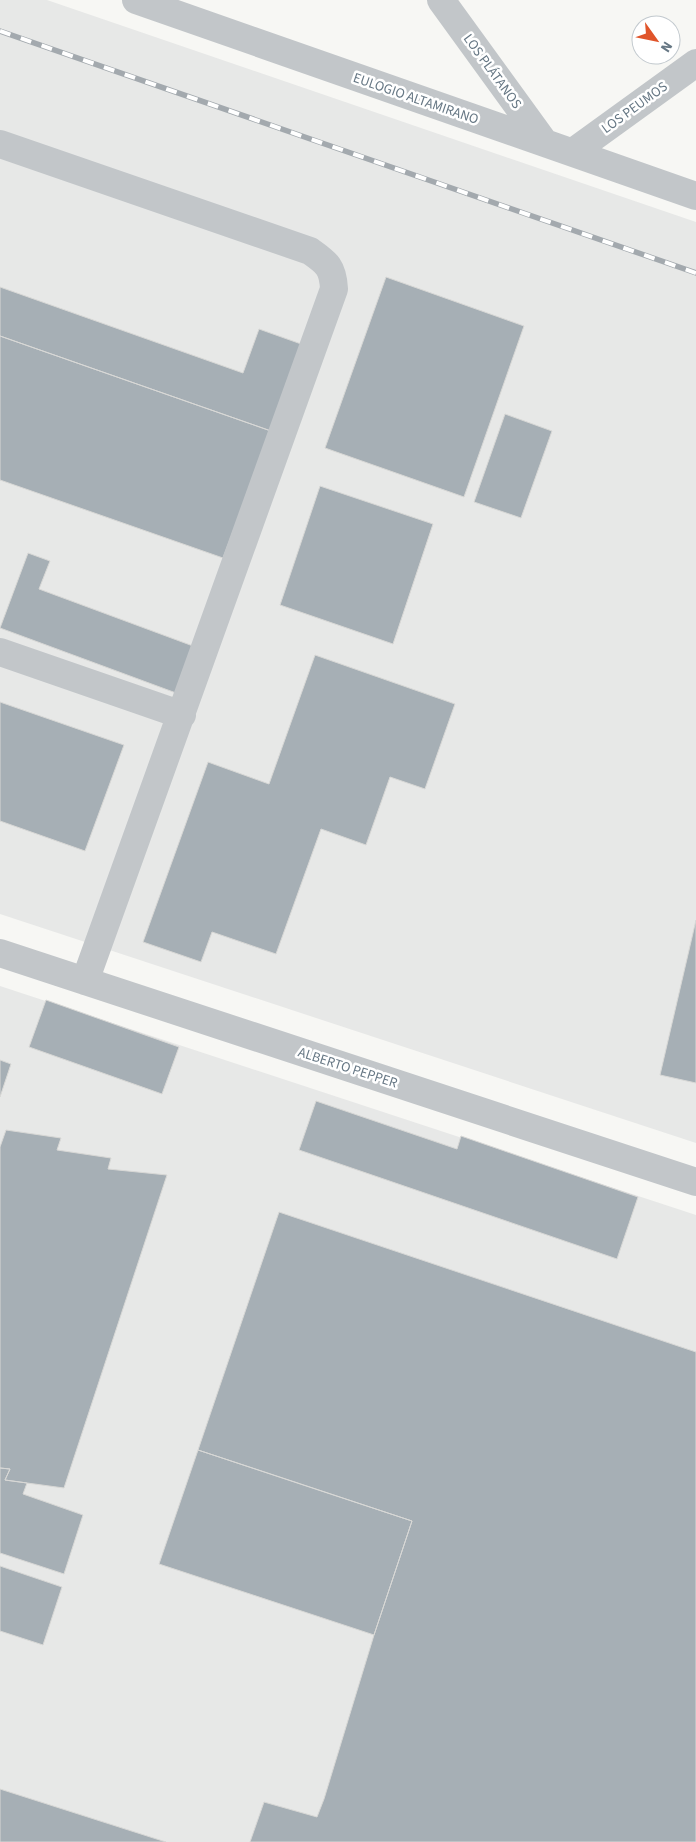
<svg xmlns="http://www.w3.org/2000/svg" width="696" height="1842" font-family="'Source Sans 3',sans-serif">
  <style>
    .built { fill: #e7e8e7 }
    .building { fill: #a6afb5; stroke: #d8d8d6 }
    .lines { fill: none; stroke-linecap: round; stroke-linejoin: round }
    .minor { stroke: #c2c6c9; stroke-width: 28 }
    .rail-casing { stroke: #a3a9ae; stroke-width: 5.5 }
    .rail { stroke: #fff; stroke-width: 4; stroke-dasharray: 11; stroke-linecap: butt }
    .labels { text-anchor: middle; stroke-width: 5; stroke-linejoin: round; paint-order: stroke }
    .street-label { font-size: 14px; fill: #667784; stroke: #fff }
  </style>
  <rect width="100%" height="100%" fill="#f7f7f4"/>
  <path class="built" d="M0,0H47L696,222V1143L0,914Z
    M0,986L696,1215V1842H0Z"/>
  <path class="building" d="M386,277L524,326L464,497L325,448Z
    M0,287L243,373L259,329L304,345L271,431L0,336Z
    M0,336L271,431L223,558L0,480Z
    M505,414L552,431L521,518L474,502Z
    M320,486L433,524L393,644L280,605Z
    M28,553L50,561L39,589L193,646L176,693L0,628Z
    M315,655L455,704L425,789L390,777L366,845L321,829L276,954L212,932L201,962L143,942L208,762L269,784Z
    M0,702L124,745L85,851L0,821Z
    M696,920V1083L660,1075Z
    M46,1000L179,1047L162,1094L29,1047Z
    M0,1060L11,1064L0,1097Z
    M316,1101L457,1149L461,1136L638,1197L617,1259L299,1150Z
    M6,1130L61,1138L57,1150L111,1158L108,1169L167,1175L64,1488L5,1480L10,1469L0,1468V1147Z
    M279,1212L696,1352V1842H250L264,1802L317,1817L324,1799L374,1635L412,1521L198,1450Z
    M198,1450L412,1521L374,1635L159,1564Z
    M0,1468L10,1469L5,1480L27,1483L23,1494L83,1515L64,1574L0,1553Z
    M0,1566L62,1587L43,1645L0,1631Z
    M0,1789L166,1842H0Z"/>
  <g class="lines">
    <path class="minor" d="M136,0L696,196
      M441,0L544,142
      M0,144L310,251C327,263 333,267 334,289L85,981
      M573,152L696,63
      M0,652L182,715
      M0,953L696,1182"/>
    <defs>
      <path id="rail" d="M0,31L696,273"/>
    </defs>
    <use href="#rail" class="rail-casing"/>
    <use href="#rail" class="rail"/>
  </g>
  <g class="labels">
    <g class="street-label">
      <text transform="translate(493 71) rotate(54)" y="5">LOS PLÁTANOS</text>
      <text transform="translate(416 98) rotate(19)" y="5">EULOGIO ALTAMIRANO</text>
      <text transform="translate(634 107) rotate(-36)" y="5">LOS PEUMOS</text>
      <text transform="translate(348 1067) rotate(18)" y="5">ALBERTO PEPPER</text>
    </g>
  </g>
  <g transform="translate(656 40) rotate(123)"><circle r="24" fill="#ffffff" stroke="#c2c9ce"/>
  <path d="M0-4L9 19L0 12L-9 19Z" fill="#e0542a"/>
  <text y="-8" font-size="14" font-weight="bold" text-anchor="middle" fill="#667784">N</text>
  </g>
</svg>
